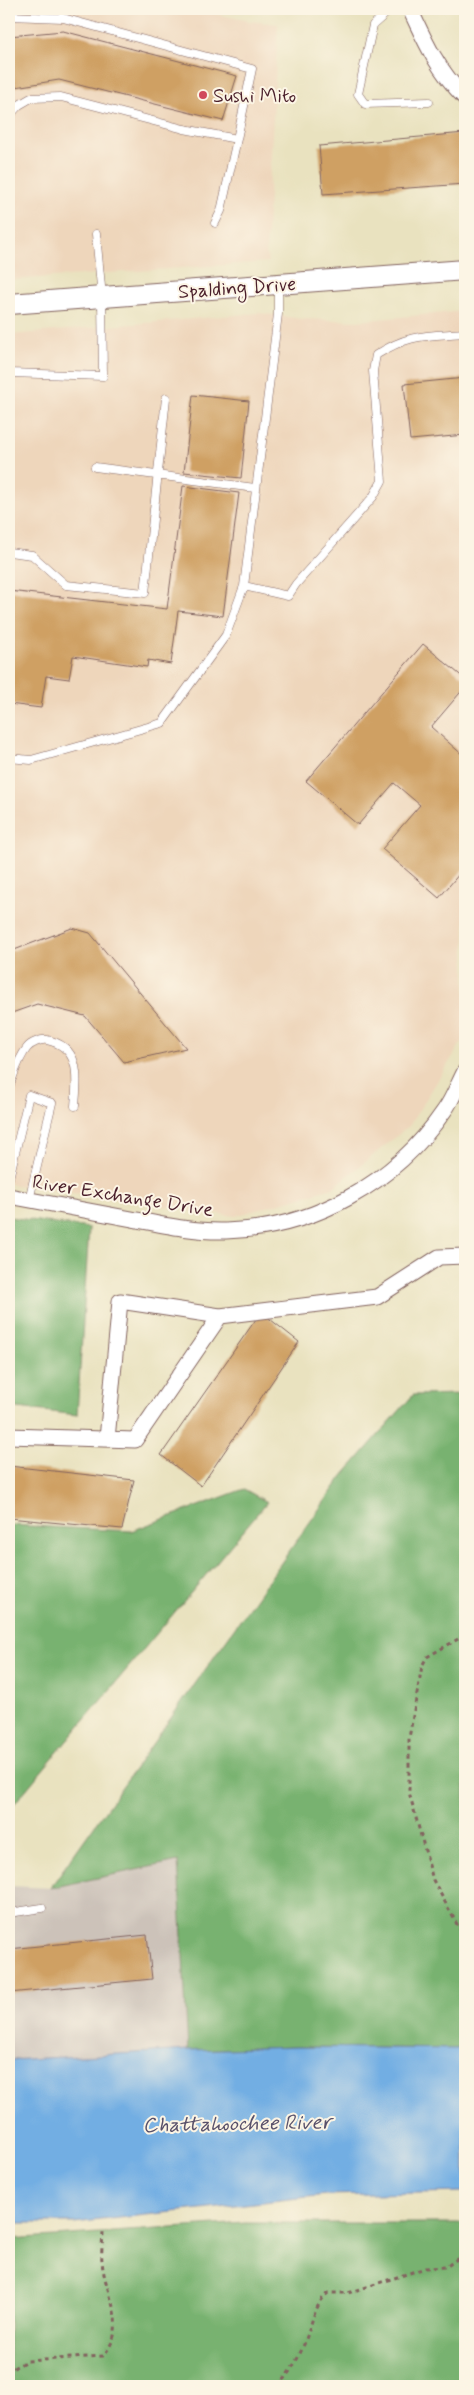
<svg xmlns="http://www.w3.org/2000/svg" width="474" height="2395" font-family="Mynerve,sans-serif">
  <style>
    .built { fill: #eed6bb }
    .industrial { fill: #ccc2b9 }
    .forest { fill: #78b270; stroke: #61684e }
    .water { fill: #72aee3; stroke: #5e6687 }
    .building { fill: #cfa064 }
    .lines { fill: none; stroke-linecap: round; stroke-linejoin: round }
    .service-casing { stroke: #82635f; stroke-width: 9 }
    .minor-casing { stroke: #82635f; stroke-width: 17 }
    .secondary-casing { stroke: #82635f; stroke-width: 22 }
    .path { stroke: #82635f; stroke-width: 3; stroke-dasharray: 4 4; stroke-linecap: butt }
    .service { stroke: #fff; stroke-width: 8 }
    .minor { stroke: #fff; stroke-width: 15 }
    .secondary { stroke: #fff; stroke-width: 20 }
    .poi-dot { fill: #d1495b; stroke: #fcf5e5; stroke-width: 2 }
    .labels { text-anchor: middle; stroke-width: 4; stroke-linejoin: round; paint-order: stroke }
    .poi-label { font-size: 20px; fill: #4a1f2b; stroke: #fcf5e5; text-anchor: start }
    .street-label { font-size: 20px; fill: #4a1f2b; stroke: #fcf5e5 }
    .water-label { font-size: 21px; font-style: italic; fill: #58516b; stroke: #fcf5e5 }
  </style>
  <rect width="100%" height="100%" fill="#fcf5e5"/>
  <filter id="ink" filterUnits="userSpaceOnUse"><feTurbulence type="fractalNoise" baseFrequency=".02" numOctaves="2"/><feDisplacementMap in="SourceGraphic" scale="10" xChannelSelector="R" yChannelSelector="G"/><feConvolveMatrix kernelMatrix="1 2 1 2 8 2 1 2 1" color-interpolation-filters="sRGB"/></filter>
  <filter id="wash" filterUnits="userSpaceOnUse"><feTurbulence type="fractalNoise" baseFrequency=".0096" numOctaves="4" result="noise"/><feDisplacementMap in="SourceGraphic" scale="20" xChannelSelector="R" yChannelSelector="G"/><feGaussianBlur stdDeviation="1.12" result="paint"/><feColorMatrix in="noise" values="0 0 0 0 0 0 0 0 0 0 0 0 0 0 0 0 0 1.4 0 .05"/><feComposite in="paint" operator="in"/></filter>
  <g filter="url(#wash)">
    <rect width="100%" height="100%" fill="#e9e2bf"/>
    <path class="built" d="M9,9H192L249,21L278,24L266,251L268,262L9,280Z
      M465,311V1037L409,1126L333,1188L235,1216L9,1184V335L259,313L301,319L357,321Z"/>
    <path class="industrial" d="M178,1861L188,2050L9,2060V1886L51,1888Z"/>
    <path class="forest" d="M9,1217L89,1228L77,1415L9,1407Z
      M465,1394V2049L297,2047L188,2050L178,1861L50,1888L342,1477L413,1395Z
      M244,1489L267,1502L9,1810V1525L131,1531Z
      M245,2223H465V2386L9,2385V2239Z"/>
    <path class="water" d="M297,2047L465,2049V2192L326,2195L74,2223H9V2060L188,2050Z"/>
    <g id="blocks">
      <path class="building" d="M63,31L237,76L223,121L59,80L9,88V36Z
        M465,133V184L323,194L319,146Z
        M465,378V435L410,440L404,384Z
        M193,395L249,401L241,478L184,472Z
        M183,486L239,493L223,616L178,611L171,664L148,660L147,667L73,656L69,679L46,676L41,708L9,704V591L167,609Z
        M423,644L465,679V687L431,727L465,757V867L439,898L382,849L420,805L394,783L358,825L306,781Z
        M72,928L90,933L186,1048L124,1062L85,1016L37,1004L9,1014V952Z
        M261,1312L299,1342L201,1486L161,1455Z
        M9,1466L134,1480L122,1529L9,1518Z
        M147,1935L152,1979L9,1993V1949Z"/>
    </g>
  </g>
  <g filter="url(#ink)">
    <use href="#blocks" fill-opacity="0" stroke="#82635f" stroke-width="1"/>
    <g class="lines">
      <defs>
        <path id="service" d="M391,9L373,25L358,94L365,104L429,102
          M9,16L63,18L252,69L237,139
          M9,116L19,105L31,98L61,97L184,129L237,139L221,211L215,223
          M9,373L103,376L102,297L96,234
          M95,467L255,488
          M9,552L32,555L66,585L145,593L166,398
          M244,586L288,596L296,584L373,497L382,481L373,371L376,355C410,333 427,336 465,333
          M9,758L31,760L162,723L226,635L244,586L278,314V284
          M9,1087C14,1074 18,1059 27,1048C31,1043 41,1039 47,1040C82,1047 77,1079 75,1106
          M9,1178L29,1095L52,1103L29,1200
          M9,1913L42,1908"/>
        <path id="minor" d="M410,9C426,44 438,70 465,98
          M9,1196C50,1204 91,1211 132,1219C163,1225 195,1232 226,1231C313,1229 395,1183 444,1111C453,1099 458,1084 465,1071
          M9,1436L135,1440L220,1316L377,1297L439,1257L465,1256
          M107,1439L120,1301L220,1316"/>
        <path id="secondary" d="M9,304L465,270"/>
      </defs>
      <use href="#service" class="service-casing"/>
      <use href="#minor" class="minor-casing"/>
      <use href="#secondary" class="secondary-casing"/>
      <path class="path" d="M465,1635L427,1657L422,1666L409,1738V1792L433,1880L465,1939
        M9,2375L15,2367L27,2361L103,2356C130,2324 105,2297 102,2261C101,2251 103,2240 103,2230
        M277,2386C290,2374 300,2356 306,2339C312,2323 315,2304 328,2293H348L425,2268L446,2267L457,2259L465,2260"/>
      <use href="#service" class="service"/>
      <use href="#minor" class="minor"/>
      <use href="#secondary" class="secondary"/>
    </g>
  </g>
  <circle class="poi-dot" cx="203" cy="95" r="5"/>
  <g class="labels">
    <g class="poi-label">
      <text x="213" y="102">Sushi Mito</text>
    </g>
    <g class="street-label">
      <text transform="translate(237 287) rotate(-4)" y="7">Spalding Drive</text>
      <text transform="translate(123 1195) rotate(9)" y="7">River Exchange Drive</text>
    </g>
    <g class="water-label">
      <text transform="translate(237 2123) rotate(-1)" y="7">Chattahoochee River</text>
    </g>
  </g>
  <rect width="474" height="2395" fill="none" stroke="#fcf5e5" stroke-width="30"/>
</svg>
